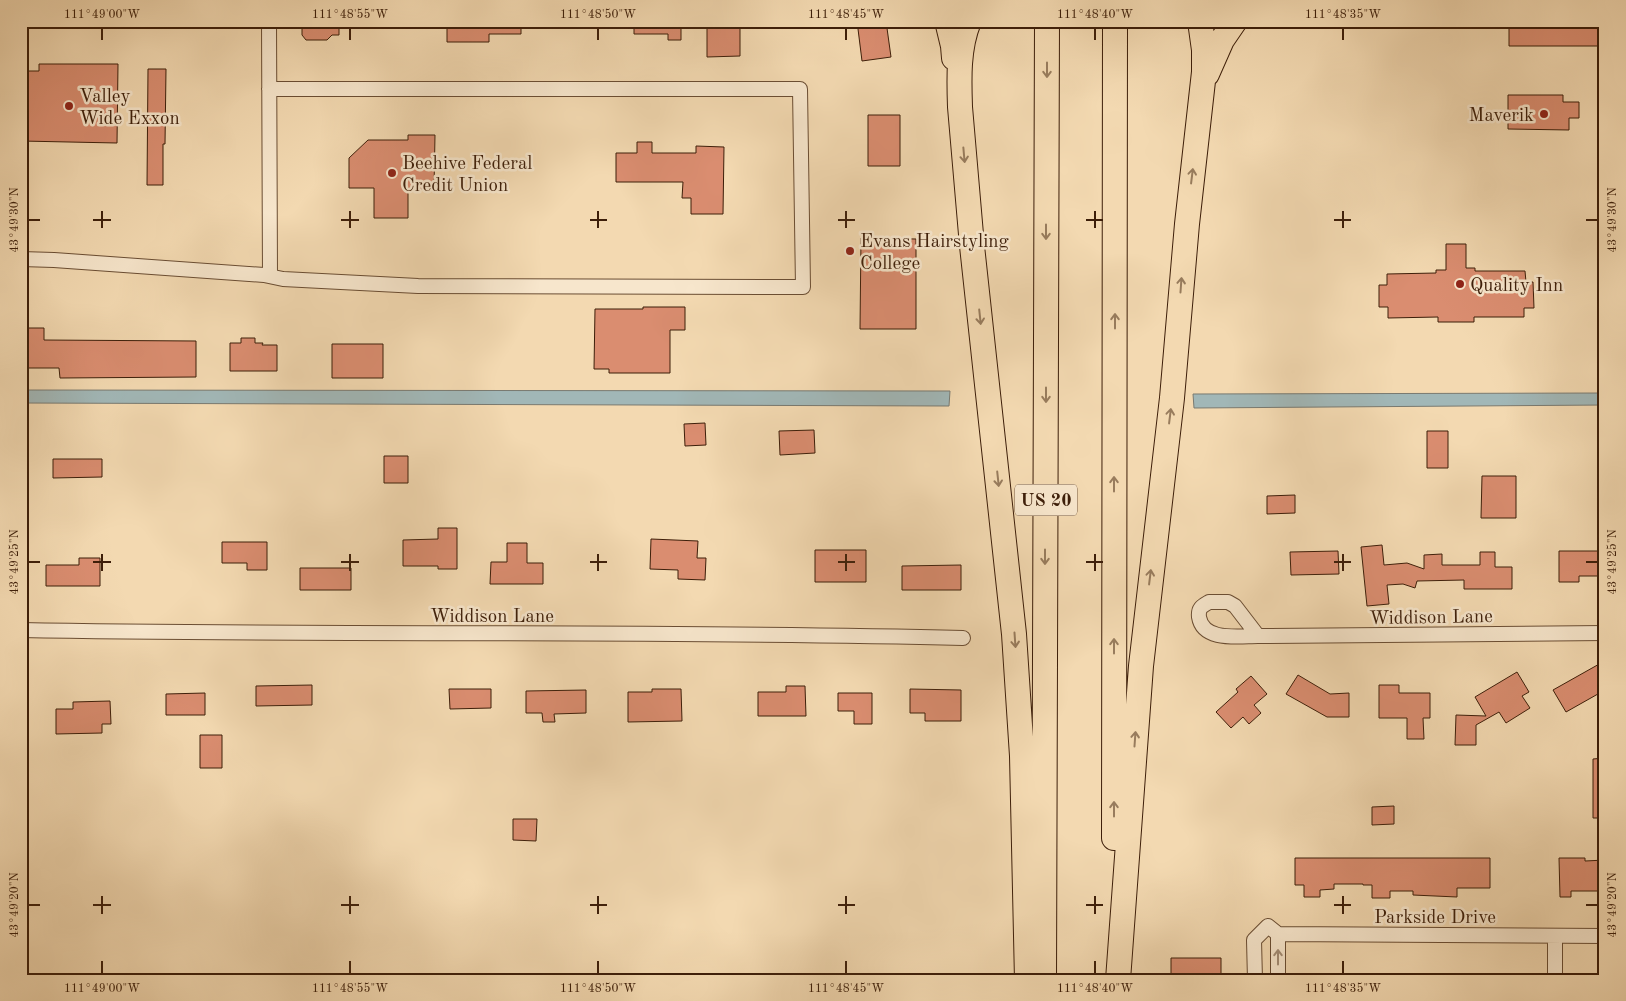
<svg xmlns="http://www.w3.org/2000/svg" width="1626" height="1001" font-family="'Old Standard TT',serif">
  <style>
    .water { fill: #a1b7b7; stroke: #797a71 }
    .building { fill: #da8d70; stroke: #3d1e09 }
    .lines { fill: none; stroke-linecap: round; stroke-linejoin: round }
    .minor-casing { stroke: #6a4d33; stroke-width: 16 }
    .motorway-casing { stroke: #3d1e09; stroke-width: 26 }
    .minor { stroke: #f7e6cc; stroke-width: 14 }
    .motorway { stroke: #f3d9b1; stroke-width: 24 }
    .oneway { stroke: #987c5d }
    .oneway2 { stroke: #a38c74 }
    .ticks { fill: none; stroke: #3d1e09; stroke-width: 2 }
    .poi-dot { fill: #8f2418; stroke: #f7e6cc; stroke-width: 2 }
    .labels { text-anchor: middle; stroke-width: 5; stroke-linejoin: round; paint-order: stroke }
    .shield { fill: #f7e6cc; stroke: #755a44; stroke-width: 1 }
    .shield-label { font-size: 18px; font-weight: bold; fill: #3d1e09 }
    .poi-label { font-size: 19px; fill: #3d1e09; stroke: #f7e6cc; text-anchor: start }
    .street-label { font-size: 19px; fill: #3d1e09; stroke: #f7e6cc }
    .neatline { fill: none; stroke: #3d1e09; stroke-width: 2 }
    .ticks-label { font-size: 12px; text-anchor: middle; fill: #3d1e09 }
  </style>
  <rect width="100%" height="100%" fill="#f3d9b1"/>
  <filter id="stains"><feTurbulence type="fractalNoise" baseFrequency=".004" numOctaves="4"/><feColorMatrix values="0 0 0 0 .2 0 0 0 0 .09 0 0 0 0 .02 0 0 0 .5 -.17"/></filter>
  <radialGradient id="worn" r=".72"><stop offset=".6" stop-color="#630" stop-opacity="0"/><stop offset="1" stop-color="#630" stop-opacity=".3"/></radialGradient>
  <path class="water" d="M21,390L950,391L949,406L21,403Z
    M1605,393V405L1194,408L1193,394Z"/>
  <path class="building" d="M302,21H339V35H332L327,40H306L302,35Z
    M447,21H521V34H489V42H447Z
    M634,21H681V40H668V34H634Z
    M707,21H740V56L707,57Z
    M857,21H886L891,57L862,61Z
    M1509,28H1601V46H1509Z
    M39,64H118L117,143L21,141V71H39Z
    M148,69H166L165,144H163V185H147Z
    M1508,95H1563V102H1579V118H1569V130L1508,129Z
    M868,115H900V166H868Z
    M408,135H435L434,189H408V218H374V188H349V158L368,140H408Z
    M637,142H652V153H696V146L724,147L723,214H691V198H682L683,182H616V153H637Z
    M861,238L916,239V329H860Z
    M1446,244H1466V268H1475V271H1525L1526,282H1533L1534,308H1524V317H1474V322H1438V317L1388,318V307H1379V285H1387V274L1436,273V270H1446Z
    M643,307H685V330H670V373H609V369H594L595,309H643Z
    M21,328H44V340L196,341V377L60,378L59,368H21Z
    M241,338H255V343H263L262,345H277V371H230V343H241Z
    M332,344H383V378H332Z
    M705,423L706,445L685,446L684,424Z
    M814,430L815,453L780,455L779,431Z
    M1427,431H1448V468H1427Z
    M384,456H408V483H384Z
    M53,459H102V477L53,478Z
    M1482,476H1516V518H1481Z
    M1295,495V513L1267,514V496Z
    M438,528H457V569H438V566H403V540L438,539Z
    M651,539L698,541L697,558H706L705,580L678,579V570L650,569Z
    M222,542H267V570H247V563H222Z
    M507,543H527V563H543V584H490L491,562H507Z
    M1382,545L1384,565L1407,563L1424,569V555L1442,554V565H1480V552H1495V567H1512V589H1464V580L1417,581L1415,588L1403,584L1387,585L1389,604L1367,606L1361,547Z
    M815,550H866V582H815Z
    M1338,551L1339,574L1291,575L1290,552Z
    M1559,551H1605V576H1579V582H1559Z
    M79,558H100V586H46V565H79Z
    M961,565V590H902V566Z
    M300,568H351V590H300Z
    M1601,663L1605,669V690L1566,712L1553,690Z
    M1517,672L1529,692L1522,696L1530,708L1506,723L1499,712L1476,725V745H1455L1456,715L1486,716L1475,697Z
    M1298,675L1330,694L1349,693V717H1327L1286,694Z
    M1251,676L1267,694L1254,705L1261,713L1249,724L1243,717L1231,728L1216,712L1238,692L1236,689Z
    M312,685V705L256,706V686Z
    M1379,685H1399V693H1430V718H1423L1424,739H1407V718H1379Z
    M786,686H805L806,716H758V692H786Z
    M449,689H491V708L450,709Z
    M652,689H681L682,721L628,722V692H652Z
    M910,689L961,690V721H925V713H910Z
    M586,690V713L554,714L555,722H543L542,713H526V691Z
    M205,693V715H166V694Z
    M838,693H872V724H854V711H838Z
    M110,701L111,724H102V733L56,734V709H73V702Z
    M200,735H222V768H200Z
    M1605,758V818H1593V759Z
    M1394,806V824L1372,825V807Z
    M513,819H537L536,841L513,840Z
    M1295,858H1490V888H1457V897L1413,895V891H1390V898H1372V885H1363V884H1334V889L1320,890V897H1304V885H1295Z
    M1559,858H1585V861L1605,860V891H1571V897H1560Z
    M1171,958H1221V980H1171Z"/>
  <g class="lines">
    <defs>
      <path id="minor" d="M269,21L270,276
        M21,259L54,260L264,275L283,279L418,286L803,287L800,89H269
        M1209,602H1228L1235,606L1258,636C1239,636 1203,642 1199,617C1198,608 1202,606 1209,602Z
        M21,630C335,636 649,630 963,638
        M1258,636L1605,633
        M1278,934V980
        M1255,980L1254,940L1268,926L1278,934L1605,936
        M1555,980V936"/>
      <path id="motorway" d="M947,21L953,46L954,58
        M969,21C958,48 959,79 960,107L972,246L1014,634L1022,756L1027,980
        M1207,74L1222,40L1235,21
        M1114,838L1115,21
        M1044,980L1047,21
        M1118,980L1141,666L1172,398L1187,224L1204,72V50L1200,21"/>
    </defs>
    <use href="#minor" class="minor-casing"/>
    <use href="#motorway" class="motorway-casing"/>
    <use href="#minor" class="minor"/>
    <use href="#motorway" class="motorway"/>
  </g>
  <defs><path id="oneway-shaft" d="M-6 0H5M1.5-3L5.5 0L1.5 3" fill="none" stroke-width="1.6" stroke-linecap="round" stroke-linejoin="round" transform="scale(1.25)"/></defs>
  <g class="oneway">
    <use href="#oneway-shaft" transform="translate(1047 70) rotate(90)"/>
    <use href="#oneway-shaft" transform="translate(964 155) rotate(85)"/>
    <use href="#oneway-shaft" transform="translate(1192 176) rotate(-83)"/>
    <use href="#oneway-shaft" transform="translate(1046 232) rotate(90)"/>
    <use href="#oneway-shaft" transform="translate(1181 285) rotate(-86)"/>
    <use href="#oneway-shaft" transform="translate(980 317) rotate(84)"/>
    <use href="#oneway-shaft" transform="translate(1115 321) rotate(-90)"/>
    <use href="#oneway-shaft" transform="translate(1046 395) rotate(90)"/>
    <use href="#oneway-shaft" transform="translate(1170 416) rotate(-83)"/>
    <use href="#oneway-shaft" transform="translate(998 479) rotate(84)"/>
    <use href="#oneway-shaft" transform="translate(1114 484) rotate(-90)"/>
    <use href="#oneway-shaft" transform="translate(1045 557) rotate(90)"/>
    <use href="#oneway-shaft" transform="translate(1150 577) rotate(-83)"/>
    <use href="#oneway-shaft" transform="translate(1015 640) rotate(86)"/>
    <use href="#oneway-shaft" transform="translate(1114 646) rotate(-90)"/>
    <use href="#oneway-shaft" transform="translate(1135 739) rotate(-86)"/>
    <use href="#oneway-shaft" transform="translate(1114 809) rotate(-90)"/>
  </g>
  <use class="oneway2" href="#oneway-shaft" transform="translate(1278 957) rotate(-90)"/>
  <path class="ticks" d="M102,28V40M350,28V40M598,28V40M846,28V40M1095,28V40M1343,28V40M102,211V228M350,211V228M598,211V228M846,211V228M1095,211V228M1343,211V228M28,220H40M93,220H111M341,220H359M590,220H607M838,220H855M1086,220H1103M1334,220H1351M1586,220H1598M102,554V571M350,554V571M598,554V571M846,554V571M1095,554V571M1343,554V571M28,562H40M93,562H111M341,562H359M590,562H607M838,562H855M1086,562H1103M1334,562H1351M1586,562H1598M102,896V914M350,896V914M598,896V914M846,896V914M1095,896V914M1343,896V914M28,905H40M93,905H111M341,905H359M590,905H607M838,905H855M1086,905H1103M1334,905H1351M1586,905H1598M102,961V974M350,961V974M598,961V974M846,961V974M1095,961V974M1343,961V974"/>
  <g class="poi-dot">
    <circle cx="69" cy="106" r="5"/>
    <circle cx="1544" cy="114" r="5"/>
    <circle cx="392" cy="173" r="5"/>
    <circle cx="850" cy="251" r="5"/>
    <circle cx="1460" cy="284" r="5"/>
  </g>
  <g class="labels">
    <rect class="shield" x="1015" y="484.5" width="62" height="31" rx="4"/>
    <g class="shield-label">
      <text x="1046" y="506">US 20</text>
    </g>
    <g class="poi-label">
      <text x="79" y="102">Valley<tspan x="79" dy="22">Wide Exxon</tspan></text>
      <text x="1534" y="121" text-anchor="end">Maverik</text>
      <text x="402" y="169">Beehive Federal<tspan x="402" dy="22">Credit Union</tspan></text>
      <text x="860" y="247">Evans Hairstyling<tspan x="860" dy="22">College</tspan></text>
      <text x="1470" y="291">Quality Inn</text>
    </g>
    <g class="street-label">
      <text x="492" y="622">Widdison Lane</text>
      <text transform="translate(1431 616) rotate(-1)" y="7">Widdison Lane</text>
      <text x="1435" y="923">Parkside Drive</text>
    </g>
  </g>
  <rect width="1626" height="1001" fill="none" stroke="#f3d9b1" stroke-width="55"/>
  <rect x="28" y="28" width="1570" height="946" class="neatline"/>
  <g class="ticks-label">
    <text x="102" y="18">111°49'00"W</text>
    <text x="350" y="18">111°48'55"W</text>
    <text x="598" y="18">111°48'50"W</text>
    <text x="846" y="18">111°48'45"W</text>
    <text x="1095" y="18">111°48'40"W</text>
    <text x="1343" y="18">111°48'35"W</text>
    <text transform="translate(14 220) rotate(-90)" y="4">43°49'30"N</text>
    <text transform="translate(1612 220) rotate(-90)" y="4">43°49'30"N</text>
    <text transform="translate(14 562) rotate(-90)" y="4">43°49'25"N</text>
    <text transform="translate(1612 562) rotate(-90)" y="4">43°49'25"N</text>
    <text transform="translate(14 905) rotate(-90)" y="4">43°49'20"N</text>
    <text transform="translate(1612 905) rotate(-90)" y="4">43°49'20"N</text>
    <text x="102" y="992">111°49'00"W</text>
    <text x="350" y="992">111°48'55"W</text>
    <text x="598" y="992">111°48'50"W</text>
    <text x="846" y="992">111°48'45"W</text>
    <text x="1095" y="992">111°48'40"W</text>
    <text x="1343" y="992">111°48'35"W</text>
  </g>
  <rect width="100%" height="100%" filter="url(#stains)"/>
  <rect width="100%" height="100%" fill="url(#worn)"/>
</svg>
